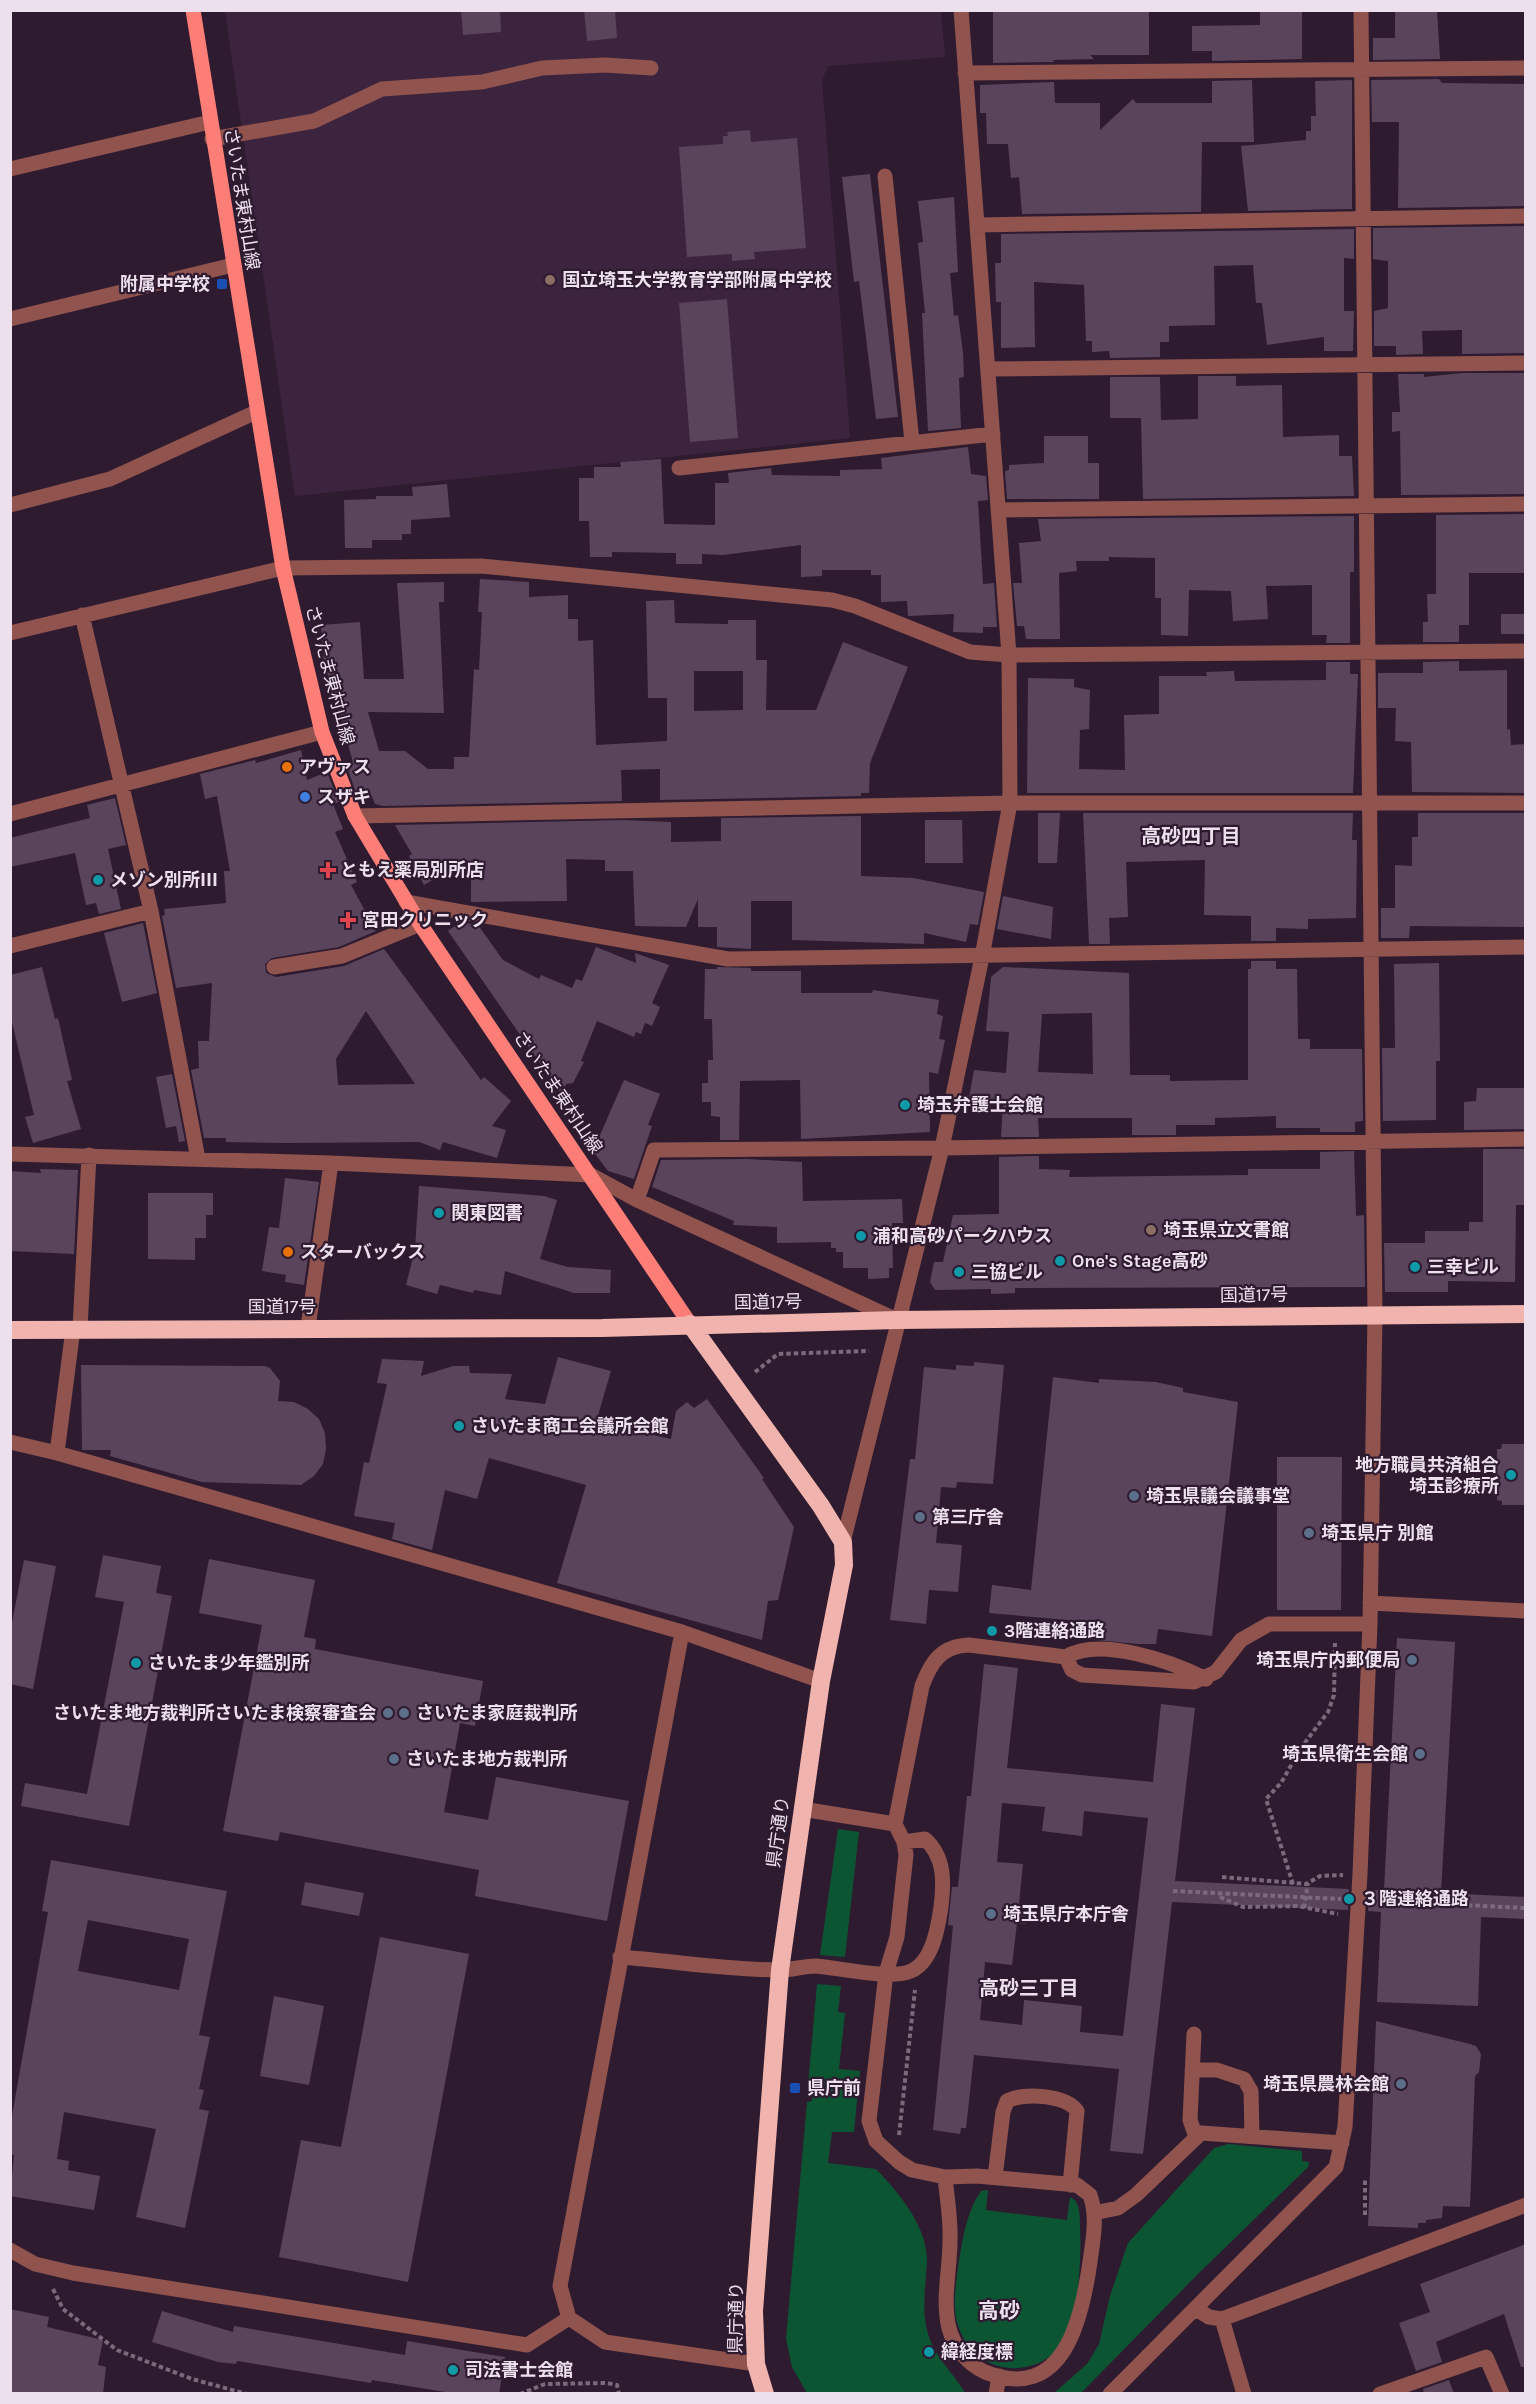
<svg xmlns="http://www.w3.org/2000/svg" width="1536" height="2404" font-family="Karla,'Noto Sans JP',sans-serif">
  <style>
    .built { fill: #3d243e }
    .green { fill: #0c5533 }
    .building { fill: #5a445b; fill-rule: evenodd }
    .lines { fill: none; stroke-linecap: round; stroke-linejoin: round }
    .path { stroke: #7b6a7b; stroke-width: 4; stroke-dasharray: 4.5 3; stroke-linecap: butt }
    .minor { stroke: #90534e; stroke-width: 15 }
    .major { stroke: #fd7e77; stroke-width: 15 }
    .highway { stroke: #f1b3ad; stroke-width: 18 }
    .education-dot { fill: #8d6e63; stroke: #2f1b30; stroke-width: 2 }
    .transit-dot { fill: #1a4fb4; stroke: #2f1b30; stroke-width: 2 }
    .food-dot { fill: #e8710a; stroke: #2f1b30; stroke-width: 2 }
    .shop-dot { fill: #3f7fe0; stroke: #2f1b30; stroke-width: 2 }
    .health-dot { fill: #e0444e; stroke: #2f1b30; stroke-width: 2 }
    .culture-dot { fill: #0f9aa8; stroke: #2f1b30; stroke-width: 2 }
    .service-dot { fill: #5c6f8a; stroke: #2f1b30; stroke-width: 2 }
    .labels { text-anchor: middle; stroke-width: 4.5; stroke-linejoin: round; paint-order: stroke }
    .street-label { font-size: 18px; fill: #ede0ed; stroke: #2f1b30 }
    .poi-label { font-size: 18px; font-weight: bold; fill: #ede0ed; stroke: #2f1b30; text-anchor: start }
    .neighbourhood-label { font-size: 20px; font-weight: bold; fill: #ede0ed; stroke: #2f1b30 }
    .quarter-label { font-size: 21px; font-weight: bold; fill: #ede0ed; stroke: #2f1b30 }
  </style>
  <rect width="100%" height="100%" fill="#2f1b30"/>
  <path class="built" d="M225,11H941L945,57L828,66L822,80L850,438L295,496Z"/>
  <path class="green" d="M838,1829L859,1832L845,1957L820,1955Z
    M817,1984L841,1986L838,2012L845,2013L839,2069L860,2071L854,2132H832L828,2163L876,2169C899,2193 927,2226 927,2261C926,2282 922,2304 926,2326C933,2358 950,2367 965,2393H807L792,2367L786,2339L807,2102L812,2101L813,2086L808,2085Z
    M1228,2144L1302,2151V2161L1309,2162L1308,2167L1197,2275L1081,2393H1054L1087,2364L1099,2344L1110,2296L1128,2243L1214,2148Z
    M988,2190L986,2210L1067,2220L1070,2197L1076,2201L1079,2209C1082,2243 1081,2299 1068,2332C1049,2380 981,2380 961,2333C950,2309 956,2285 959,2261C963,2237 967,2211 981,2191Z"/>
  <path class="building" d="M461,10H500L501,32L463,35Z
    M584,10H615L617,38L587,41Z
    M993,10H1149V55H1090L1094,59L1053,60L1054,62L993,63Z
    M1260,10H1302V59L1212,61V51H1192V26L1260,25Z
    M1395,10H1437L1440,59L1373,60V38H1395Z
    M1439,79L1442,83L1526,84V206L1398,208L1399,122H1372L1371,80Z
    M1252,80L1254,142H1202L1201,212L1022,214L1019,177L1011,178L1008,144H987L986,113H980V85L1054,82L1055,103H1100V130L1133,99L1136,103H1212V81Z
    M1352,80V209L1248,211L1241,146L1306,140V131H1311V116H1316L1315,81Z
    M750,130L751,142L797,138L806,248L754,252L755,259L732,261V254L687,257L679,147L723,144V136H728L727,132Z
    M870,174L898,417L876,419L859,281L854,282L842,177Z
    M954,197L958,272L950,273L954,316L958,315L963,353L964,377L959,378L961,428L928,431L922,313H925L918,243L923,242L918,201Z
    M1526,226V353L1462,354V330L1422,331L1423,354L1396,355V346H1374V311L1388,308V261L1373,259V228Z
    M1354,229V259L1344,258V311H1354L1353,351H1324V337L1267,345L1262,303H1256L1253,265L1214,266L1215,325L1169,326V342H1160V357L1110,358L1109,351L1092,352V341H1086L1084,285L1034,282L1035,347L1001,348V302H996L995,263H1001V234Z
    M727,299L738,438L690,442L679,303Z
    M1462,373H1526V494L1401,495L1400,431L1392,432V412H1400L1398,374H1424V377Z
    M1198,376H1236V386L1282,385L1283,437L1339,435V456H1352L1354,496L1143,499L1141,418H1110V377H1160L1161,420L1198,419Z
    M1044,436H1088V463H1099V499H1007L1005,471L1009,470V465L1044,463Z
    M968,447L971,474L986,476L988,500L978,501L983,584L994,583L997,627H983V633L953,632L954,614L908,616L907,601L881,602V575H871V570H822V576L801,577V545L723,555L702,554V564H676V553L612,552V557H590L589,521H579V478H594V467H621L620,462L661,459L664,524L715,525V483H729L728,473L771,468L772,475L840,476V470L882,469L881,458Z
    M447,484L450,517L411,520V534H402V540H372V548H345L344,500L376,499V496H413L412,487Z
    M1526,514V573H1469V625H1459V642H1423V622H1428L1427,594H1436V515Z
    M1354,516V572H1350V643H1326L1327,635H1312V585L1266,586L1268,619L1233,621L1231,591L1189,590L1188,636L1161,635V598H1155V558L1109,557V561H1076L1077,571L1059,573L1060,639H1026L1024,626H1017L1013,583H1022L1019,543L1041,541L1038,519Z
    M480,579L529,582V597L568,595V619H578V641L593,640L596,745L667,741V698H648L646,601L674,600L675,623L728,624V620H756V660H767L766,710H816L843,642L908,667L870,763L869,793H861V796L660,800V769L621,770L622,801L383,806L375,804L369,790L357,795L346,765L353,762L324,662L321,625L360,622L364,679H404L397,583L444,582V602H439L444,713L368,712L379,751H405L428,769H454V757H469L474,669L479,670L482,612H478ZM694,671H743V710L694,711Z
    M1501,614H1526V634H1501Z
    M1459,661V671L1507,670V730L1510,729L1511,745L1526,744V793L1412,792L1411,742L1395,741L1396,708H1378V673H1423V662Z
    M1326,662H1350V674H1358L1353,793H1027L1028,678L1074,679V687L1090,690L1089,729L1080,730L1079,769L1125,770L1124,715L1159,714V676H1207L1206,672L1234,671L1235,681L1326,680Z
    M301,750L307,780L327,772L339,802L333,804L343,829L335,832L357,882L351,885L376,931L339,947L272,958L265,964L266,973L276,977L344,966L384,949L481,1080L484,1077L511,1101L492,1126L506,1130L497,1158L443,1142L440,1150L419,1142L284,1143L226,1142V1138H204L191,1070L199,1068L198,1041H209L212,983L176,988L162,916L165,915L164,909L226,903L224,871H230L217,796L205,799L200,774L255,760L256,763ZM366,1011L415,1084L338,1085L336,1059Z
    M115,798L126,845L108,849L121,909L99,914L96,903L86,905L75,853L10,867V838L90,818L87,805Z
    M1038,813H1060L1057,863H1038Z
    M1083,813H1353L1352,840H1357L1356,918L1308,919V929L1276,928V941H1251V916L1204,915L1205,860L1126,862L1128,917L1109,918L1110,944H1089Z
    M1418,813H1526V927L1410,926L1409,938H1381V908H1395V865L1412,866V837H1418Z
    M861,816V876L913,878L984,892L978,925L970,924L966,942L924,933V944L792,940V901H751V949L717,947V927H698V899L686,927L635,926L633,871H605V860L566,859L567,901L471,902V872H446L424,885L409,856L412,854L395,825L622,820L671,822V842L721,841V818Z
    M925,820H962L963,863H925Z
    M1003,896L1053,907L1051,939L997,929Z
    M460,922L478,925L503,960L539,979L541,975L572,988L576,979L582,981L596,947L636,963L635,953L669,965L652,1003L660,1007L652,1026L645,1023L641,1034L636,1032L634,1037L597,1021L581,1061L584,1062L573,1083L566,1084L562,1095L448,931Z
    M143,923L157,993L122,1002L104,933Z
    M1251,961H1276V969H1297L1298,1039H1310V1049H1362L1363,1121L1355,1122V1132H1320V1128H1276V1116L1215,1118V1125H1176V1135H1132V1118H1038L1039,1137H1001L1003,1104L969,1098L974,1070L1006,1073L1009,1032L986,1031L991,977L1003,967L1129,973L1130,1075H1170V1081L1248,1080V969H1251ZM1092,1013L1093,1074L1038,1072L1042,1014Z
    M1439,963L1440,1061H1436V1120L1383,1121L1382,1048H1395L1394,964Z
    M42,967L55,1019L58,1018L72,1080L67,1081L81,1129L33,1143L25,1117L34,1115L10,1014V975Z
    M717,967L751,968V971H801V993H872L873,990L939,1000L937,1014L943,1016L939,1039L945,1040L938,1074L929,1072L930,1132L801,1139L800,1080L740,1081L739,1140H720V1117L711,1116V1102H702V1083H708V1060H713L712,1019H704L705,969H717Z
    M172,1074L185,1141L179,1142L176,1126L166,1128L156,1077Z
    M624,1080L660,1094L648,1125L652,1126L634,1179L608,1171L593,1151Z
    M1477,1088H1526V1129L1464,1130V1102L1476,1101Z
    M1483,1149H1526V1205H1516L1515,1282L1448,1281V1292H1385L1384,1243H1425V1231H1469V1222H1483Z
    M1354,1151L1356,1216L1364,1215L1365,1287L1015,1288V1293L991,1294V1289L935,1290L930,1282L934,1262H943L953,1215L999,1214V1157L1039,1156V1169L1070,1170L1069,1177L1248,1175V1169H1320V1152Z
    M747,1159L802,1162L803,1201L902,1199L903,1223H892L893,1268H889V1278L868,1279V1268H843V1252H836V1248H831V1242L777,1243V1227L733,1225L734,1221L652,1187L661,1160Z
    M40,1169L78,1170L74,1254L10,1251V1171L41,1173Z
    M285,1178L319,1182L304,1285L285,1282L286,1275L262,1271L269,1227L279,1228Z
    M419,1186L544,1196L557,1200L540,1259L568,1267L611,1270L610,1293H574L505,1271L501,1295L474,1290L473,1293L440,1285L437,1294L406,1285L415,1249Z
    M148,1193H213V1215H206V1238H195V1260L148,1259Z
    M558,1357L611,1371L596,1422L671,1439L676,1411L687,1402L694,1408L707,1399L764,1478L762,1479L794,1527L778,1600L768,1601L762,1640L557,1583L586,1485L489,1458L477,1499L445,1490L432,1550L392,1539L395,1523L354,1516L364,1462L369,1463L387,1384L377,1383L382,1359L424,1361L421,1376L453,1366H469L470,1373L512,1374L505,1399L545,1404Z
    M974,1362L1004,1365L993,1484L957,1482L956,1488L941,1487L936,1543L962,1545L958,1592L929,1590L926,1624L890,1620L910,1459H915L924,1367L956,1370V1365L974,1366Z
    M81,1365L265,1366L270,1368L280,1381L278,1401L294,1402L308,1409L319,1419L325,1433L326,1449L323,1464L314,1476L301,1485L202,1482L110,1456L111,1450H82Z
    M1053,1377L1099,1383V1379L1156,1382L1183,1388V1392L1238,1402L1212,1636L1158,1629L1156,1644H1138L1096,1640L1077,1634L1078,1621L989,1613L992,1585L1031,1590Z
    M1502,1444H1526V1505H1502V1501L1497,1500V1449H1501Z
    M1277,1457H1342L1341,1610H1277Z
    M103,1555L161,1566L156,1593L172,1596L129,1826L21,1806L25,1783L87,1794L124,1602L95,1597Z
    M209,1559L315,1580L304,1637L316,1639L315,1649L483,1681L475,1726L460,1723L444,1812L488,1820L496,1777L629,1801L607,1921L475,1896L479,1870L280,1832L278,1841L223,1831L262,1625L199,1613Z
    M24,1560L56,1566L33,1689L10,1684V1633Z
    M1397,1638L1455,1642L1441,1893L1526,1897V1919L1481,1917L1478,2006L1377,2002L1381,1912L1368,1911L1369,1890H1384Z
    M984,1664L1018,1668L1007,1768L1153,1782L1161,1704L1195,1708L1175,1881L1349,1889L1348,1910L1172,1902L1143,2154L1110,2151L1119,2069L974,2055L966,2128H961L960,2134L933,2130L953,1926L948,1925L952,1887H958L967,1796H971ZM1002,1803L1045,1807L1042,1831L1082,1836L1084,1811L1148,1818L1123,2036L1080,2032L1082,2006L1024,2000L1022,2025L980,2020L985,1962L1012,1965L1017,1923L1026,1924L1028,1905L1019,1904L1023,1864L997,1862Z
    M51,1860L227,1891L199,2035L210,2037L199,2089L204,2090L199,2109L209,2111L185,2228L136,2217L156,2129L64,2112L57,2159L69,2161L68,2170L100,2176L94,2210L10,2196L14,2155L10,2154V2127L48,1912L42,1911ZM88,1920L189,1939L179,1990L78,1971Z
    M305,1882L364,1893L359,1916L301,1905Z
    M380,1937L469,1954L408,2282L279,2257L301,2140L341,2147Z
    M274,1996L324,2006L309,2085L260,2076Z
    M1376,2021L1470,2044L1476,2046L1481,2054L1479,2072L1475,2076L1470,2207L1443,2206L1442,2218L1426,2220V2223H1418V2228L1368,2226Z
    M1526,2244V2367H1521L1504,2314L1436,2342L1442,2362L1416,2371L1399,2323L1430,2312L1420,2284Z
    M10,2309L49,2317L47,2327L103,2340L98,2365L106,2367L103,2394H10Z
    M162,2311L233,2332L234,2326L405,2355L407,2341L505,2357L499,2394H457L372,2380L371,2383L237,2361L236,2364L218,2362L152,2342Z
    M1449,2380L1454,2394H1424L1423,2389Z"/>
  <g class="lines">
    <path class="path" d="M755,1372L778,1354L869,1351
      M1222,1877L1306,1884L1320,1876L1343,1875
      M1293,1884L1266,1799L1281,1783L1301,1748L1328,1712L1334,1695L1335,1643
      M1173,1891L1341,1899
      M1220,1897L1243,1907L1298,1906L1338,1914
      M1378,1901L1526,1908
      M1304,1908L1308,1883
      M899,2135L915,1990
      M1365,2215V2179
      M53,2289L63,2309L117,2350L192,2379L247,2394
      M520,2394L545,2384L607,2383L617,2385L619,2394"/>
    <path class="minor" d="M965,73L1526,68
      M212,139L314,121L382,89L482,82L542,68L605,65L651,68
      M10,169L210,122
      M885,176L912,442
      M977,225L1526,216
      M10,319L233,265
      M988,369L1526,363
      M679,468L993,434
      M10,505L110,479L256,412
      M999,510L1526,504
      M82,615L151,911L198,1159
      M10,633L283,568L481,566L832,600L855,606L970,652L1009,655L1526,651
      M10,814L322,732
      M355,816L1010,803H1526
      M406,902L728,959L1526,947
      M10,946L151,911
      M274,967L342,956L420,924
      M10,1154L331,1163L591,1175L637,1200L897,1320
      M637,1200L654,1150L942,1148L1526,1139
      M308,1328L331,1163
      M80,1329L89,1155
      M10,1442L57,1453L682,1632L821,1681
      M57,1453L73,1329
      M843,1542L942,1148L982,957L1010,803L1009,655L961,10
      M1370,1603L1526,1611
      M682,1632L560,2286L569,2318L605,2342L756,2364
      M1066,1657L1072,1670L1082,1675L1194,1682L1216,1672L1241,1640L1269,1624H1370
      M802,1809L895,1824L904,1842L906,1855L897,1937L886,1973L869,2121L876,2141L899,2162L912,2170L945,2177L977,2176L1077,2185L1090,2195C1098,2217 1093,2239 1090,2262C1082,2318 1064,2404 985,2372C967,2364 954,2347 949,2328C942,2300 950,2269 950,2241C951,2220 947,2198 945,2177
      M895,1824L922,1686C931,1662 941,1646 969,1645L1066,1657C1100,1636 1173,1662 1206,1679
      M620,1957C673,1961 727,1970 780,1970C792,1970 804,1966 816,1966C840,1968 891,1980 911,1971C933,1961 938,1927 941,1907C944,1882 945,1857 925,1839L904,1842
      M1194,2034L1190,2120L1196,2137
      M1192,2070H1217L1244,2079L1251,2091L1252,2136
      M995,2177L1003,2112L1007,2101C1023,2092 1066,2095 1077,2111L1070,2185
      M1094,2213L1118,2208L1136,2195L1201,2133L1342,2143
      M10,2250L35,2264L73,2273L527,2345L569,2318
      M1196,2309L1209,2317L1222,2319L1526,2205
      M1222,2319L1244,2394
      M996,2394L999,2376
      M1110,2394L1336,2167L1345,2127L1360,1874L1370,1624L1375,1314L1361,10
      M1380,2394L1486,2357L1502,2394"/>
    <path class="major" d="M193,10L283,568L322,732L355,816L420,924L690,1324"/>
    <path class="highway" d="M690,1324L821,1506L843,1542L844,1565L821,1681L780,1970L754,2311L756,2364L765,2394
      M10,1330L602,1328L897,1320L1526,1314"/>
  </g>
  <g class="education-dot">
    <circle cx="550" cy="280" r="6"/>
    <circle cx="1151" cy="1230" r="6"/>
  </g>
  <g class="transit-dot">
    <rect x="216" y="278" width="12" height="12" rx="3"/>
    <rect x="789" y="2082" width="12" height="12" rx="3"/>
  </g>
  <g class="food-dot">
    <circle cx="287" cy="767" r="6"/>
    <circle cx="288" cy="1252" r="6"/>
  </g>
  <circle class="shop-dot" cx="305" cy="797" r="6"/>
  <g class="health-dot">
    <path d="M325 861h6v6h6v6h-6v6h-6v-6h-6v-6h6z"/>
    <path d="M345 911h6v6h6v6h-6v6h-6v-6h-6v-6h6z"/>
  </g>
  <g class="culture-dot">
    <circle cx="98" cy="880" r="6"/>
    <circle cx="905" cy="1105" r="6"/>
    <circle cx="439" cy="1213" r="6"/>
    <circle cx="861" cy="1236" r="6"/>
    <circle cx="1060" cy="1261" r="6"/>
    <circle cx="1415" cy="1267" r="6"/>
    <circle cx="959" cy="1272" r="6"/>
    <circle cx="459" cy="1426" r="6"/>
    <circle cx="1511" cy="1475" r="6"/>
    <circle cx="992" cy="1631" r="6"/>
    <circle cx="136" cy="1663" r="6"/>
    <circle cx="1349" cy="1899" r="6"/>
    <circle cx="929" cy="2352" r="6"/>
    <circle cx="453" cy="2370" r="6"/>
  </g>
  <g class="service-dot">
    <circle cx="1134" cy="1496" r="6"/>
    <circle cx="920" cy="1517" r="6"/>
    <circle cx="1309" cy="1533" r="6"/>
    <circle cx="1412" cy="1660" r="6"/>
    <circle cx="388" cy="1713" r="6"/>
    <circle cx="404" cy="1713" r="6"/>
    <circle cx="1420" cy="1754" r="6"/>
    <circle cx="394" cy="1759" r="6"/>
    <circle cx="991" cy="1914" r="6"/>
    <circle cx="1401" cy="2084" r="6"/>
  </g>
  <g class="labels">
    <g class="street-label">
      <text transform="translate(242 199) rotate(81)" y="6">さいたま東村山線</text>
      <text transform="translate(330 675) rotate(75)" y="6">さいたま東村山線</text>
      <text transform="translate(558 1092) rotate(56)" y="6">さいたま東村山線</text>
      <text transform="translate(1254 1295) rotate(-1)" y="6">国道17号</text>
      <text transform="translate(768 1302) rotate(-1)" y="6">国道17号</text>
      <text x="282" y="1313">国道17号</text>
      <text transform="translate(778 1832) rotate(-82)" y="6">県庁通り</text>
      <text transform="translate(736 2318) rotate(-89)" y="6">県庁通り</text>
    </g>
    <g class="poi-label">
      <text x="562" y="286">国立埼玉大学教育学部附属中学校</text>
      <text x="210" y="290" text-anchor="end">附属中学校</text>
      <text x="299" y="773">アヴァス</text>
      <text x="317" y="803">スザキ</text>
      <text x="340" y="876">ともえ薬局別所店</text>
      <text x="110" y="886">メゾン別所Ⅲ</text>
      <text x="362" y="926">宮田クリニック</text>
      <text x="917" y="1111">埼玉弁護士会館</text>
      <text x="451" y="1219">関東図書</text>
      <text x="1163" y="1236">埼玉県立文書館</text>
      <text x="873" y="1242">浦和高砂パークハウス</text>
      <text x="300" y="1258">スターバックス</text>
      <text x="1072" y="1267">One's Stage高砂</text>
      <text x="1427" y="1273">三幸ビル</text>
      <text x="971" y="1278">三協ビル</text>
      <text x="471" y="1432">さいたま商工会議所会館</text>
      <text x="1499" y="1471" text-anchor="end">地方職員共済組合<tspan x="1499" dy="21">埼玉診療所</tspan></text>
      <text x="1146" y="1502">埼玉県議会議事堂</text>
      <text x="932" y="1523">第三庁舎</text>
      <text x="1321" y="1539">埼玉県庁 別館</text>
      <text x="1004" y="1637">3階連絡通路</text>
      <text x="1400" y="1666" text-anchor="end">埼玉県庁内郵便局</text>
      <text x="148" y="1669">さいたま少年鑑別所</text>
      <text x="376" y="1719" text-anchor="end">さいたま地方裁判所さいたま検察審査会</text>
      <text x="416" y="1719">さいたま家庭裁判所</text>
      <text x="1408" y="1760" text-anchor="end">埼玉県衛生会館</text>
      <text x="406" y="1765">さいたま地方裁判所</text>
      <text x="1361" y="1905">３階連絡通路</text>
      <text x="1003" y="1920">埼玉県庁本庁舎</text>
      <text x="1389" y="2090" text-anchor="end">埼玉県農林会館</text>
      <text x="807" y="2094">県庁前</text>
      <text x="941" y="2358">緯経度標</text>
      <text x="465" y="2376">司法書士会館</text>
    </g>
    <g class="neighbourhood-label">
      <text x="1191" y="843">高砂四丁目</text>
      <text x="1029" y="1995">高砂三丁目</text>
    </g>
    <g class="quarter-label">
      <text x="999" y="2318">高砂</text>
    </g>
  </g>
  <rect width="1536" height="2404" fill="none" stroke="#ede0ed" stroke-width="24"/>
</svg>
